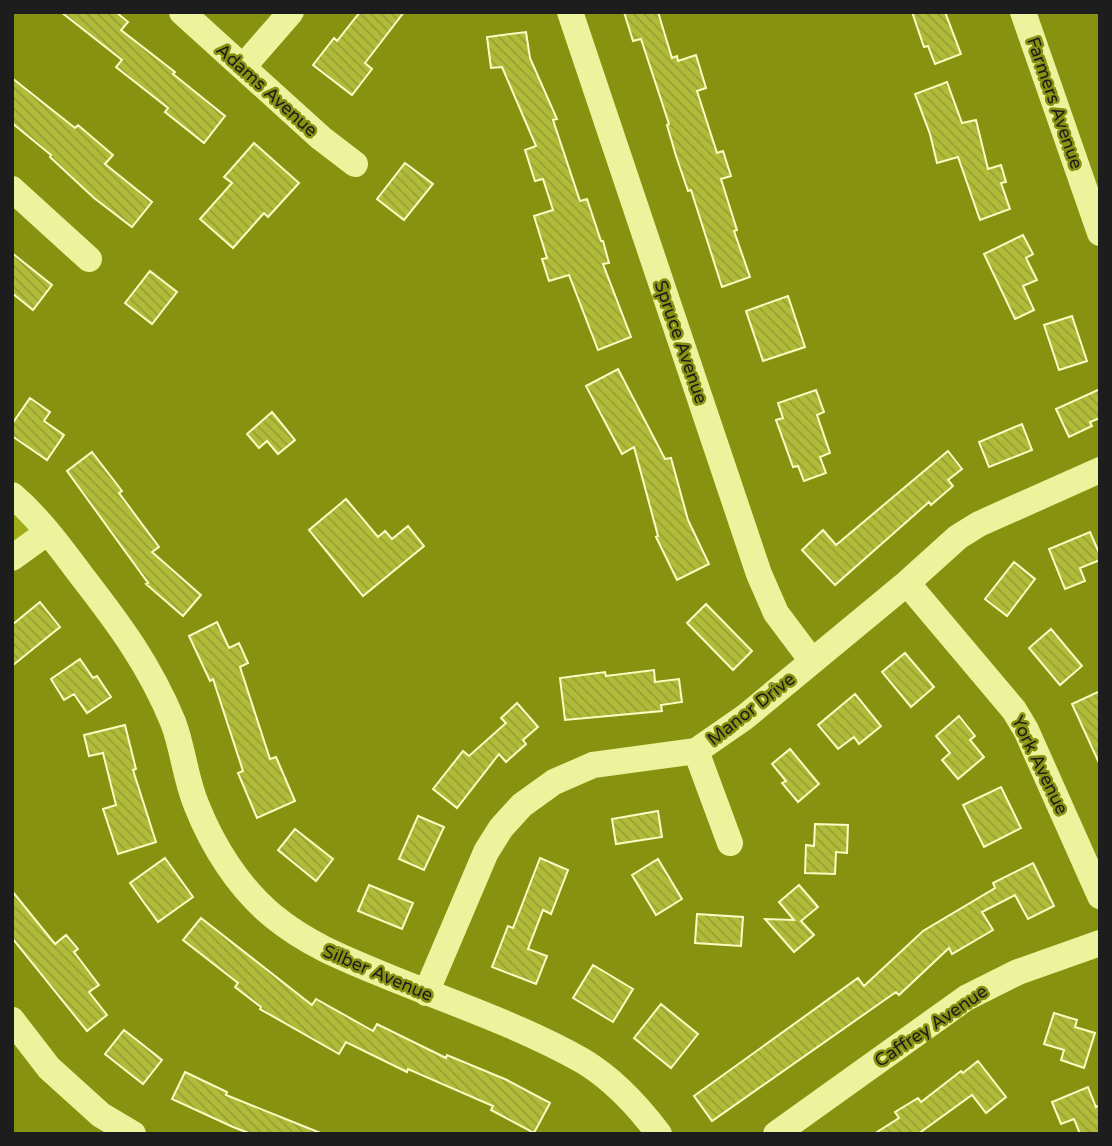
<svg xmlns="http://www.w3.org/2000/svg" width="1112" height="1146" font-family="'Varela Round',sans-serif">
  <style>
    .park { fill: url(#park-tufts) }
    .building { fill: url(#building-back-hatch); stroke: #f9fdc4; stroke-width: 2 }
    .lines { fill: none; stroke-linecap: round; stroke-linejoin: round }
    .minor { stroke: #ecf39d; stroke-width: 26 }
    .labels { text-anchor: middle; stroke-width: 5; stroke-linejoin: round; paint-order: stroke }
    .street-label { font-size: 18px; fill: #1d1d1d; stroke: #869210 }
  </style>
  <defs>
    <pattern id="park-tufts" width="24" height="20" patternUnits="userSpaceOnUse" patternTransform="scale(1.75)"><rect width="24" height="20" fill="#a1ad18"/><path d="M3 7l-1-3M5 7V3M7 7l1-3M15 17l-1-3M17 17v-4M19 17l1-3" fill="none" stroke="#838c15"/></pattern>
    <pattern id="building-back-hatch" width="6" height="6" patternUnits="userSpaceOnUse" patternTransform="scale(1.75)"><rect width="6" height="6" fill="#b0bb39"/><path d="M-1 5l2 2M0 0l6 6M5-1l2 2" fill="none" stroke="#97a032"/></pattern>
  </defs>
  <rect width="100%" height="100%" fill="#869210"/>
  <path class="park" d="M12,495L48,532L12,558Z"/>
  <path class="building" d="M61,12H116L128,22L121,30L175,72L173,74L225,116L204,143L165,112L168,108L116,67L122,60Z
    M360,12H404L365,63L372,69L352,95L313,65L334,38L337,41Z
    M624,12H658L672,58L677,56L678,61L696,55L706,88L697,91L717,153L723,151L731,176L721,179L737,230L734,231L750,277L722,287L691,190L688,191L676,156L667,125L669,124L641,39L633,41Z
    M912,12H945L961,54L935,64L928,46L924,47Z
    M526,32L530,58L557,119L553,120L580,201L587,199L601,241H603L609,263L603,264L631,337L598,350L569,275L549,281L542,259L547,258L534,216L553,210L543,179L535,181L525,150L536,146L502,67L491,68L487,37Z
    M12,78L75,128L78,125L113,155L105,164L152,202L132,227L94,198L50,157L51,155L12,123Z
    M947,82L962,123L976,120L988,169L1001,165L1006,182L1001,183L1010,209L980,220L958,157L937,163L930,134L915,94Z
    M254,143L299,183L268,217L264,213L233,248L200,219L232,183L224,177Z
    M405,163L433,184L404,220L377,199Z
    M1023,235L1033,254L1026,258L1037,280L1023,286L1034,310L1015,319L984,254Z
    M12,253L52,285L33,310L12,293Z
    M150,271L177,292L152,324L125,303Z
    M788,296L805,347L763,361L746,311Z
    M1072,316L1087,361L1059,370L1044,325Z
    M618,369L665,459L671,458L688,520L709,564L677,580L656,537L658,536L634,447L622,454L586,386Z
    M1100,389V418L1090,422L1092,426L1069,437L1056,409Z
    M816,390L824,412L817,415L830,453L820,457L826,473L804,481L798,466L793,467L776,420L783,418L778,403Z
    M30,398L50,412L44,421L64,435L47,460L12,436V424Z
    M272,412L295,440L278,454L267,441L259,448L247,434Z
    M1022,424L1032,450L989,467L979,442Z
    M948,451L962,469L948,480L953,486L931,505L929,502L835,585L802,550L823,530L836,545Z
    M92,452L122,491L119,493L159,547L152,552L201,595L183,616L146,584L148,583L67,471Z
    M346,499L378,537L385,531L392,539L408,526L424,546L363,596L309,530Z
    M1090,532L1100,555V560L1080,568L1085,581L1065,589L1049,549Z
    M1014,562L1035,579L1007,616L985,599Z
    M40,602L60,627L12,666V625Z
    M706,604L752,651L733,670L687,623Z
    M217,622L229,648L239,643L248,663L240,667L270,759L276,757L295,801L257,818L238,773L243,771L213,679L210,681L189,636Z
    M1051,629L1082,666L1060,685L1029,648Z
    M905,653L934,687L911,707L882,672Z
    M80,659L93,678L97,676L111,697L87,713L74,694L64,700L51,679Z
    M654,670L655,682L679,679L682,702L661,705L662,711L565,720L560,678L605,672L606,676Z
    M1100,691V765L1072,704Z
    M855,694L881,726L859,744L854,737L838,749L818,725Z
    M517,703L538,727L523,740L526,744L506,762L499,754L457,808L433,789L463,751L469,756L506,723L501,718Z
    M959,716L975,736L970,740L984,757L958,779L942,760L950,753L936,736Z
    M125,725L136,769L133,770L156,842L118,854L103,809L116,805L103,753L89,756L84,735Z
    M790,749L819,784L798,802L782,783L786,781L772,764Z
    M1001,787L1021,828L984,847L963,805Z
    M658,811L662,837L616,844L612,819Z
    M418,816L444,827L424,870L399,859Z
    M815,824L848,825L847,853L836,852L835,874L805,873L806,845L814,846Z
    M295,829L333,859L316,881L278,850Z
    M165,858L193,897L158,922L130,883Z
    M540,858L568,870L551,914L543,910L528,949L547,956L536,984L492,967L508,926L513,928Z
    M658,859L682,899L656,915L632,875Z
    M1033,863L1054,906L1028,919L1015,895L982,912L993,930L952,954L949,948L899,995L896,992L712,1121L694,1096L858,978L864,986L923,931L995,888L993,883Z
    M369,885L413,903L402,929L358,911Z
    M799,885L818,907L801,921L814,935L794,952L765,919L794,920L779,902Z
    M12,891L55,944L66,935L78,949L74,952L99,985L89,992L107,1015L87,1031L12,938Z
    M697,914L743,917L741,946L695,943Z
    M201,918L312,1005L316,999L373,1031L377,1024L446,1058L447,1055L507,1080L550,1103L534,1133L491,1110L493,1106L408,1069L407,1072L346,1042L339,1054L260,1009L261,1007L235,987L238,983L183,940Z
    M593,965L633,989L613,1022L573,998Z
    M661,1004L698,1034L671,1068L634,1038Z
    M1054,1013L1077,1020L1075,1027L1095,1033L1084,1068L1061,1060L1064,1050L1044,1044Z
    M124,1030L162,1060L143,1084L105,1054Z
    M978,1061L1006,1097L986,1113L972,1095L918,1134H874L899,1118L895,1112L918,1098L921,1102L961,1071L963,1073Z
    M185,1072L227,1092L226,1095L323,1134H251L233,1127L172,1099Z
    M1088,1087L1096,1107L1100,1105V1134H1080L1074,1119L1061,1124L1052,1102Z"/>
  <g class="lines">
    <path class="minor" d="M182,12L321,138L355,164
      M570,12L759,574L776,613L812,661
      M1023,12L1100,233
      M243,67L291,12
      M12,189L89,259
      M12,495C39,518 60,547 81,575C119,624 149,664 173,722C183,748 185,777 196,804C212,845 238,887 273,916C306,943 340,957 379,973C446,1001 520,1025 583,1061C613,1079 638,1106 659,1134
      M12,558L48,532
      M907,583L1014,710L1026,730L1100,896
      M696,751L730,843
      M426,993L486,852L501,828L522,805L554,782L593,765L696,751L745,717L907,583L958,537L979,524L1100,470
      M12,1020L49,1068L101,1115L133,1134
      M776,1134L966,998L1018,972L1100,943"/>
  </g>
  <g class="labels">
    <g class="street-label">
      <text transform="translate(267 90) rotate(42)" y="6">Adams Avenue</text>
      <text transform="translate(1055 103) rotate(71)" y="6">Farmers Avenue</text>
      <text transform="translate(681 342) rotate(71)" y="6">Spruce Avenue</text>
      <text transform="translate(751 709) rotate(-38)" y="6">Manor Drive</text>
      <text transform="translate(1040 765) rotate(64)" y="6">York Avenue</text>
      <text transform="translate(378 973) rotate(23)" y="6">Silber Avenue</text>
      <text transform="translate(931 1026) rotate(-34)" y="6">Caffrey Avenue</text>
    </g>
  </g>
  <rect width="1112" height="1146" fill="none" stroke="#1d1d1d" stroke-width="28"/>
</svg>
